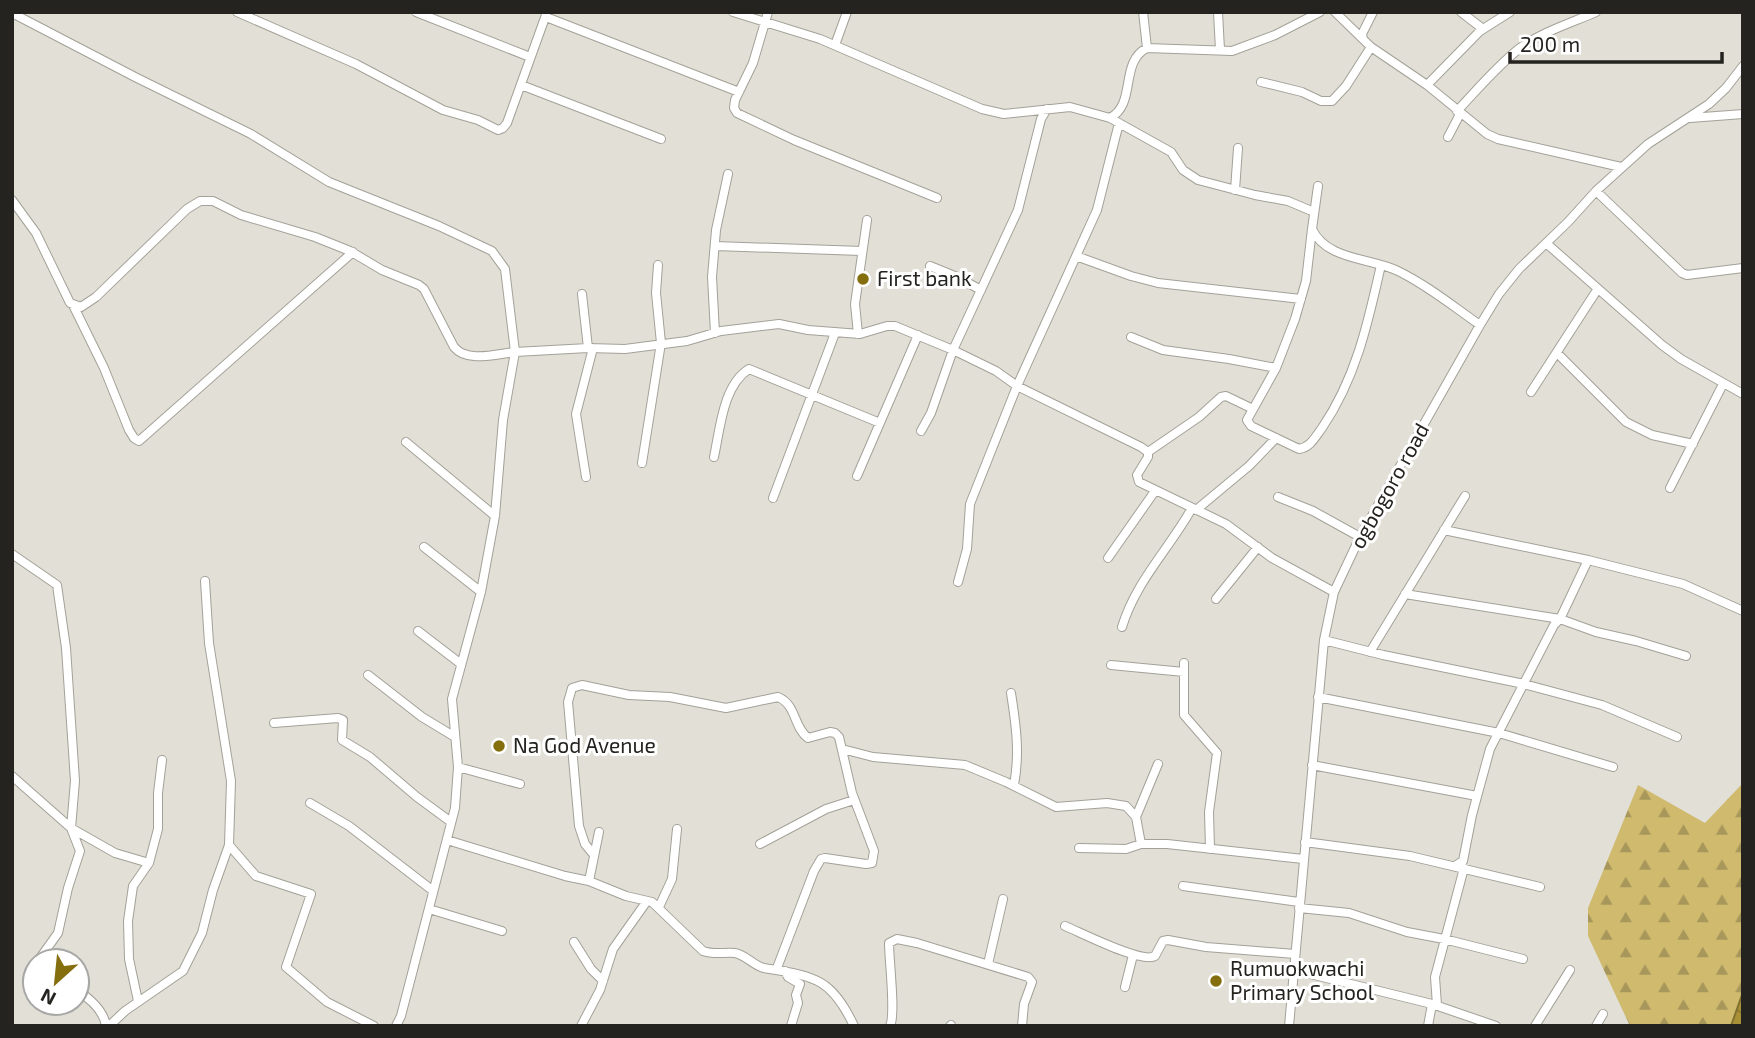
<svg xmlns="http://www.w3.org/2000/svg" width="1755" height="1038" font-family="'Exo 2',sans-serif">
  <style>
    .forest { fill: url(#forest-firs) }
    .water { fill: url(#water-ripples); stroke: #817030; stroke-width: 2 }
    .lines { fill: none; stroke-linecap: round; stroke-linejoin: round }
    .minor-casing { stroke: #a3a198; stroke-width: 10 }
    .minor { stroke: #fff; stroke-width: 8 }
    .poi-dot { fill: #856e0d; stroke: #fff; stroke-width: 2.5 }
    .labels { text-anchor: middle; stroke-width: 6; stroke-linejoin: round; paint-order: stroke }
    .poi-label { font-size: 21px; fill: #24231f; stroke: #fff; text-anchor: start }
    .street-label { font-size: 21px; fill: #24231f; stroke: #fff }
  </style>
  <defs>
    <pattern id="forest-firs" width="22" height="20" patternUnits="userSpaceOnUse" patternTransform="scale(1.75)"><rect width="22" height="20" fill="#cfba6e"/><path d="M5 1l3.5 6h-7zM16 11l3.5 6h-7z" fill="#a8975a"/></pattern>
    <pattern id="water-ripples" width="26" height="14" patternUnits="userSpaceOnUse" patternTransform="scale(1.75)"><rect width="26" height="14" fill="#a99138"/><path d="M2 4q2-2 4 0t4 0M15 11q2-2 4 0t4 0" fill="none" stroke="#89762f"/></pattern>
  </defs>
  <rect width="100%" height="100%" fill="#e2dfd6"/>
  <path class="forest" d="M1743,783V992L1731,1026H1630L1588,936V908L1638,785L1705,823Z"/>
  <path class="water" d="M1743,992V1024L1742,1026H1731Z"/>
  <g class="lines">
    <defs>
      <path id="minor" d="M237,12L356,64L443,110L478,120L498,130L503,128L507,123L547,12
        M416,12L530,57
        M733,12L820,39L982,109L1004,114L1070,107L1110,118L1171,152L1183,170L1198,180L1255,195L1288,201L1314,212
        M768,12L753,63L735,100L734,108L737,113L794,140L937,198
        M1143,12L1147,48
        M1218,12L1220,50
        M1335,12L1371,47L1427,85L1487,134L1498,139L1621,167
        M1461,12L1483,29
        M12,13L137,78L251,134L329,182L439,226L492,251L505,269L515,352L588,348L625,349L687,341L721,331L779,324L808,330L860,334L887,326H895L953,350L996,371L1017,386L1141,447L1148,452V457L1137,475L1139,482L1226,524L1272,558L1334,592
        M546,17L739,92
        M1363,39L1362,34L1373,12
        M835,45L847,12
        M1261,82L1302,92L1321,101H1332L1346,86L1371,47
        M521,85L661,139
        M1427,85L1480,31L1510,12
        M1457,111C1477,90 1497,66 1520,48C1542,32 1571,23 1596,12
        M1110,118C1137,104 1119,62 1147,48L1232,51L1275,35L1320,12
        M1690,118L1743,114
        M1448,137L1460,114
        M1318,186L1312,229C1326,260 1371,258 1398,271C1427,285 1454,307 1480,325
        M1235,190L1238,148
        M1596,191L1682,273L1687,275L1743,268
        M12,200L36,233L70,303L81,307L96,297L187,209L200,201H213L241,215L315,237L350,251L382,270L419,285L424,289L454,347C467,363 496,354 515,352L503,420L495,516L481,592L452,699L458,767L455,808L401,1016L396,1026
        M1312,229L1306,281L1295,319L1276,368L1247,420L1251,426L1299,449C1311,447 1315,437 1322,428C1356,378 1368,323 1381,265
        M1546,243L1662,345L1681,359L1743,394
        M715,246L862,251
        M1076,256L1131,276L1158,283L1301,299
        M930,266L957,277L981,290
        M582,294L588,348
        M73,305L104,368L129,430L134,438L139,441L353,252
        M715,333L712,277L716,230L728,174
        M858,334L855,304L867,220
        M1131,337L1163,350L1229,359L1276,368
        M1557,353L1626,422L1652,435L1693,444
        M1531,392L1597,290
        M921,431L931,413L953,350L1018,210L1041,119L1047,109
        M406,442L495,516
        M1148,452L1199,417L1221,397L1226,396L1253,409
        M714,457C720,429 723,385 749,369L880,423
        M642,463L661,343L656,293L658,265
        M857,476L918,335
        M586,477L576,414L593,348
        M1670,488L1723,384
        M1278,497L1313,511L1360,537
        M773,498L835,333
        M1196,510L1249,466L1276,438
        M1444,530L1588,560L1560,619L1554,625L1490,749L1472,815L1463,861L1455,866
        M424,547L481,592
        M12,554L57,585L66,648L75,781L71,828L80,851L68,888L58,933L38,961
        M1108,558L1155,491
        M1588,560L1683,584L1743,611
        M958,582L967,549L970,504L1017,386L1097,210L1119,123
        M1405,594L1560,619L1596,632L1636,641L1686,656
        M1216,599L1258,547
        M1122,627C1136,581 1169,549 1192,508
        M418,631L461,664
        M1324,640L1383,655L1524,684L1602,705L1677,737
        M1370,652L1465,496
        M1184,663V715L1217,753L1209,812L1210,849
        M1111,665L1184,672
        M368,675L422,717L455,737
        M1011,693C1016,725 1020,753 1014,785
        M1318,697L1499,733L1613,767
        M274,723L338,718L343,720L342,740L370,757L417,797L451,822
        M842,749L873,757L965,765L1006,782L1056,807L1107,803L1126,806L1136,817L1141,844
        M1312,765L1477,796
        M458,767L520,784
        M12,776L71,828L115,853L149,863
        M310,803L349,826L432,890
        M1136,817L1158,764
        M599,832L589,881L626,896L652,902L703,951C714,955 724,952 735,953C746,955 754,966 764,968C813,976 831,977 854,1026
        M447,840L565,876L589,881
        M1305,842L1410,856L1540,887
        M760,844L826,809L854,800
        M229,845L256,876L311,894L286,967L327,1002L374,1026
        M1079,848L1126,849L1141,844H1167L1303,859
        M594,855L585,844L579,826L568,702L572,688L582,685L629,695L670,697L726,708L778,697C797,705 793,727 808,738L830,732L835,733L839,737L852,793L874,851L872,863L866,864L825,858L821,859L814,871L777,968
        M1183,886L1299,902
        M659,907L672,879L677,829
        M1299,908L1349,913L1407,932L1444,939L1523,959
        M429,909L502,931
        M1065,926C1082,933 1142,964 1155,956L1163,941L1168,940L1206,947L1295,954
        M574,942L591,969L603,981
        M988,964L1003,899
        M35,965L30,973L35,978
        M1294,970L1432,1004L1496,1026
        M785,971L788,977L800,984L796,995L798,1003L791,1026
        M1125,987L1133,955
        M77,990C89,998 104,1011 106,1026
        M138,1001L129,959L128,921L133,886L149,863L158,829V793L162,760
        M1437,1005L1435,977L1464,868
        M109,1026L125,1011L183,971L202,933L213,890L229,845L231,781L209,643L205,581
        M581,1026L600,990L613,949L647,901
        M890,1026C896,1014 889,961 889,943L897,939L917,943L1028,977L1032,982L1024,1004L1022,1026
        M950,1026L951,1025
        M1289,1026L1324,640L1334,592L1360,537L1480,325L1499,294L1519,269L1568,222L1596,191L1648,144L1709,104L1726,88L1743,66
        M1428,1026L1432,1004
        M1535,1026L1570,970
        M1596,1026L1603,1014"/>
    </defs>
    <use href="#minor" class="minor-casing"/>
    <use href="#minor" class="minor"/>
  </g>
  <g class="poi-dot">
    <circle cx="863" cy="279" r="7"/>
    <circle cx="499" cy="746" r="7"/>
    <circle cx="1216" cy="981" r="7"/>
  </g>
  <g class="labels">
    <g class="poi-label">
      <text x="877" y="286">First bank</text>
      <text x="513" y="753">Na God Avenue</text>
      <text x="1230" y="976">Rumuokwachi<tspan x="1230" dy="24">Primary School</tspan></text>
    </g>
    <g class="street-label">
      <text transform="translate(1390 486) rotate(-61)" y="7">ogbogoro road</text>
    </g>
  </g>
  <rect width="1755" height="1038" fill="none" stroke="#24231f" stroke-width="28"/>
  <g transform="translate(56 982) rotate(207)"><circle r="33" fill="#ffffff" stroke="#a7a7a5" stroke-width="2"/>
  <path d="M0-5L12 26L0 18L-12 26Z" fill="#856e0d"/>
  <text y="-10" font-size="19" font-weight="bold" text-anchor="middle" fill="#24231f">N</text>
  </g>
  <path d="M1510 52v10h212v-10" fill="none" stroke="#24231f" stroke-width="3.5"/>
  <text x="1520" y="52" font-size="21" fill="#24231f" stroke="#ffffff" stroke-width="5" paint-order="stroke">200 m</text>
</svg>
